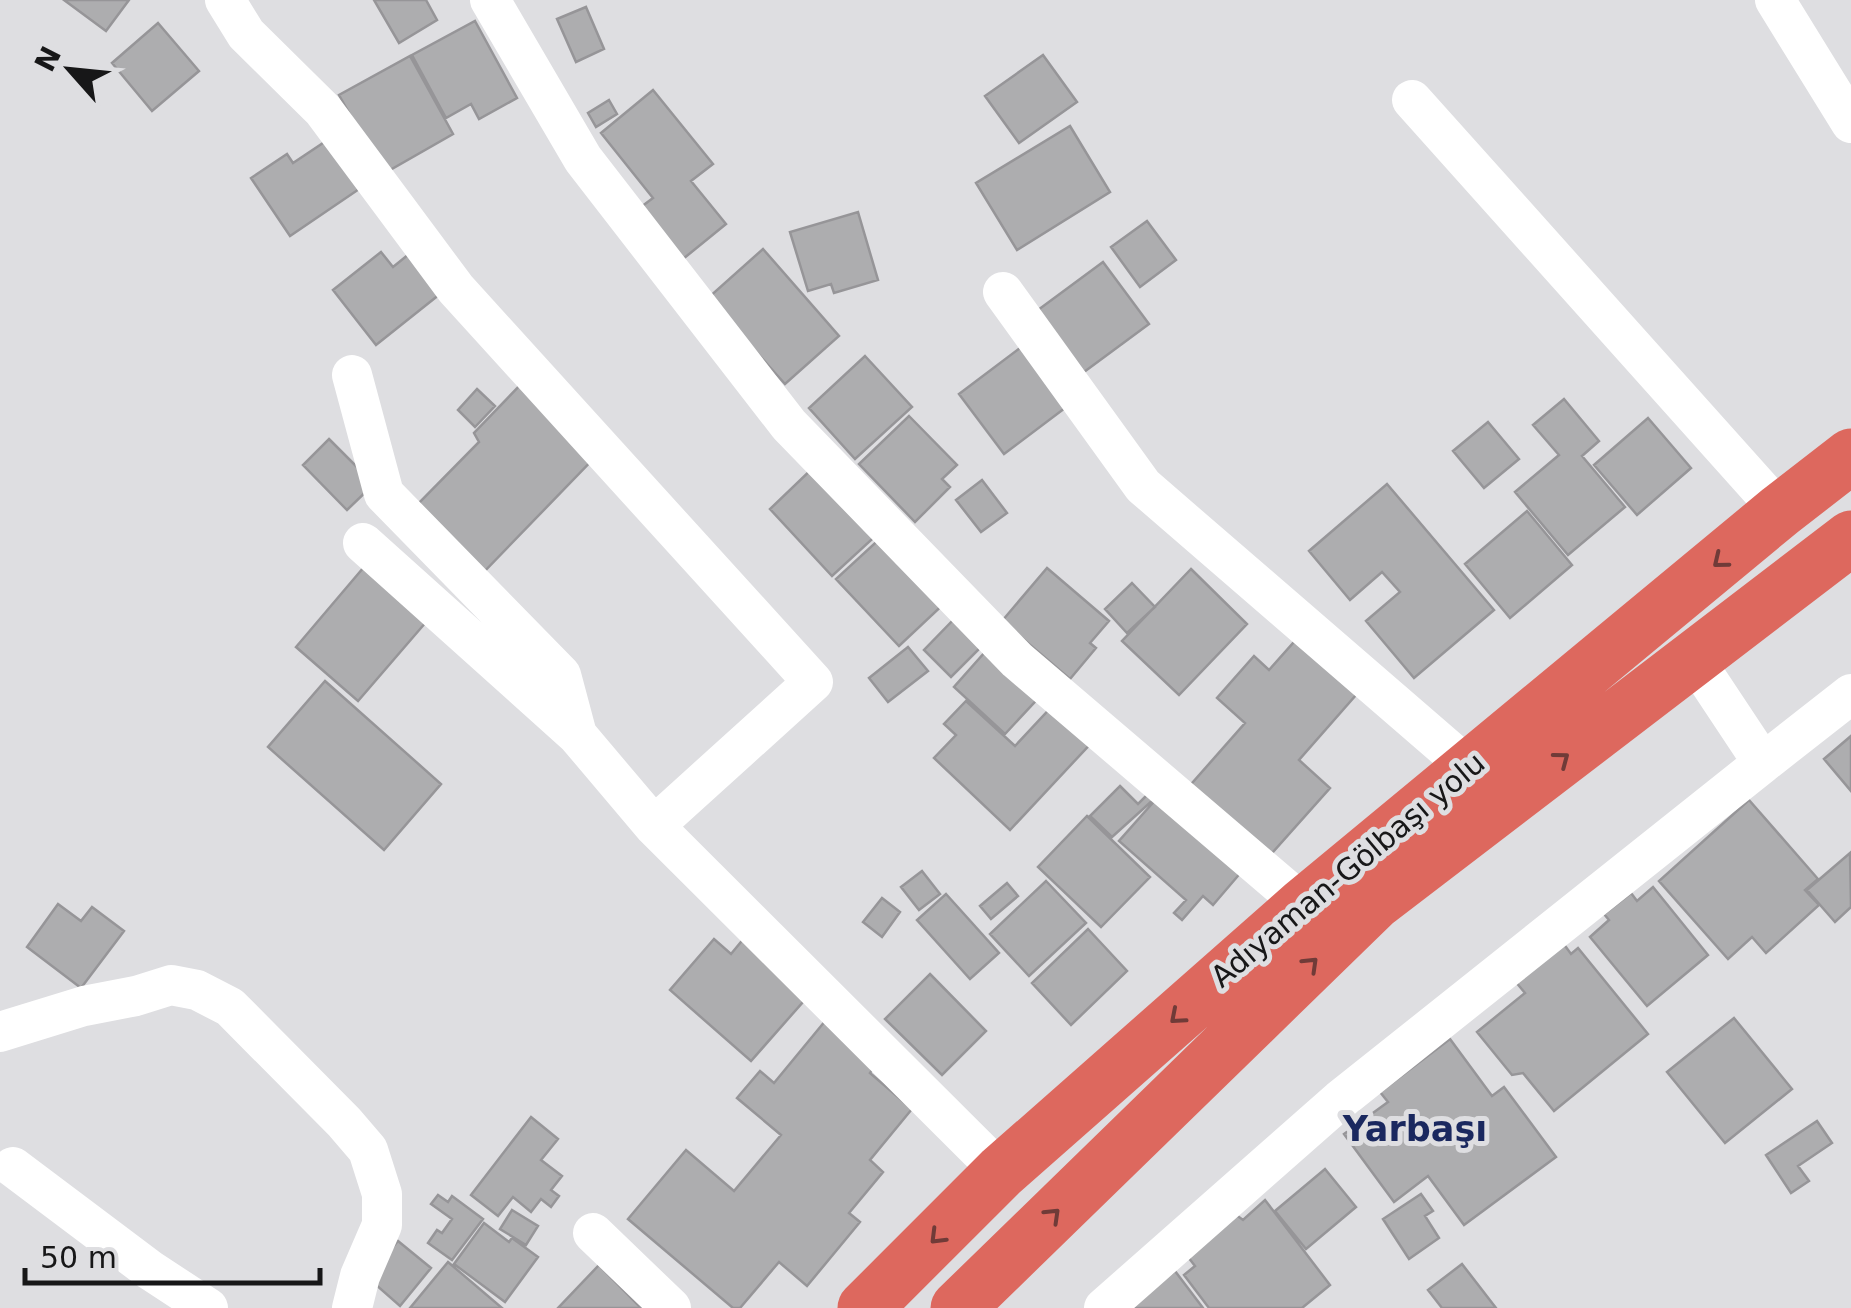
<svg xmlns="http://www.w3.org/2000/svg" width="1851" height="1308" font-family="'DejaVu Sans',sans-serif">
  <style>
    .building { fill: #adadaf; stroke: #969598; stroke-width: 2.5 }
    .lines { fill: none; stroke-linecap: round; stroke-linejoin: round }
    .minor { stroke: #fff; stroke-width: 40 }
    .highway { stroke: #dd685e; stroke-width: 55 }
    .oneway { stroke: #703b38 }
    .labels { text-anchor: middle; stroke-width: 10; stroke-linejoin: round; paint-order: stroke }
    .street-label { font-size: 30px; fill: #171718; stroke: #dedee1 }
    .quarter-label { font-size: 35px; font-weight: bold; fill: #1a285f; stroke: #dedee1 }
  </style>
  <rect width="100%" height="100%" fill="#dedee1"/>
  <path class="building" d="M64,0H129L106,31Z
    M374,0H426L437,20L399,43Z
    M586,7L604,49L576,62L557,19Z
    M475,21L517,98L479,119L471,104L446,118L412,55Z
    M158,23L199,71L152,111L112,63Z
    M1043,55L1077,102L1019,143L985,96Z
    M410,56L453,134L383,174L339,95Z
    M653,90L713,164L691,181L726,224L683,259L641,207L653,198L601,133Z
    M609,100L617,114L596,127L588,113Z
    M1070,126L1110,192L1017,250L976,183Z
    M335,135L368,183L290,236L251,178L287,154L293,163Z
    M858,212L878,280L834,293L831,284L808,291L790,232Z
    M1147,221L1176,260L1140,287L1111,247Z
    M763,249L839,336L785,384L708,298Z
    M381,252L393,267L409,254L440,294L376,345L333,290Z
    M1103,262L1149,324L1084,372L1038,310Z
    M1024,345L1069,405L1004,454L959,394Z
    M865,356L912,407L855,459L809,408Z
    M525,380L600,452L480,576L412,510L479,442L474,433Z
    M477,389L495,406L475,427L458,410Z
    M1564,399L1599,441L1582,456L1625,507L1568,555L1515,492L1559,455L1533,425Z
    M909,416L957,465L942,479L950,487L915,522L859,464Z
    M1648,418L1691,468L1637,515L1594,465Z
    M1488,422L1519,459L1484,488L1453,451Z
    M329,439L374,484L347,510L303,465Z
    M819,462L882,530L832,576L770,509Z
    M982,480L1007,513L981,532L956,500Z
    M1387,484L1494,610L1414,678L1366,621L1400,592L1382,572L1350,600L1309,551Z
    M1527,511L1572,565L1510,618L1465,564Z
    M886,533L948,600L899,646L836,579Z
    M364,567L427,621L358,701L296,647Z
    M1047,568L1109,621L1090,643L1096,648L1070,679L1002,621Z
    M1191,569L1247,624L1179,695L1122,641Z
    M1132,583L1155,607L1127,633L1105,609Z
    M957,616L984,644L951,677L924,650Z
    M1302,633L1356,695L1299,760L1330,788L1265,861L1186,790L1245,723L1217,698L1254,656L1269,670Z
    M993,643L1045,691L1005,734L954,687Z
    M908,647L928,671L888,702L869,678Z
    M325,681L441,784L384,850L268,747Z
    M966,701L1015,746L1057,701L1096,738L1010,830L934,758L956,735L944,724Z
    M1851,736V791L1824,759Z
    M1120,786L1138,804L1147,795L1153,800L1112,837L1090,816Z
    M1158,797L1243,870L1213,905L1203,896L1182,920L1174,913L1186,900L1119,841Z
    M1749,800L1818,879L1805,890L1819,905L1766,953L1752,937L1728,959L1659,881Z
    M1087,816L1150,877L1101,927L1038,867Z
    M1850,853L1851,907L1835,922L1807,890Z
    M922,871L940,894L919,910L901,887Z
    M1046,881L1086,923L1029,976L990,934Z
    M1007,883L1018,896L991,919L980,906Z
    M1653,887L1708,955L1647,1006L1590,937L1609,920L1604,914L1631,893L1637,901Z
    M946,894L999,953L970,979L917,920Z
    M882,898L900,912L882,937L863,922Z
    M58,904L81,921L92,907L124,931L81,988L27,947Z
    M1088,929L1127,971L1071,1025L1032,983Z
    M745,937L810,994L751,1061L670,990L714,939L731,954Z
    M1563,943L1571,954L1578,948L1648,1034L1554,1111L1523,1073L1512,1075L1477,1032L1525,993L1515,981Z
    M930,974L986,1031L942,1075L885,1019Z
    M1734,1018L1792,1089L1725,1143L1667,1072Z
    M826,1020L877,1063L870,1073L912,1109L870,1160L883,1172L849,1213L860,1222L807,1286L779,1262L740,1308H733L628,1219L686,1150L734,1191L781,1135L737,1098L760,1071L774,1083Z
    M1450,1039L1492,1096L1504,1087L1556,1157L1464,1225L1428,1176L1394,1202L1344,1134L1388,1102L1380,1092Z
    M531,1117L558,1139L541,1160L562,1176L551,1190L559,1196L551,1207L541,1199L531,1212L513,1197L498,1216L471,1195Z
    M1817,1121L1832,1143L1798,1166L1809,1181L1791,1193L1766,1155Z
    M1325,1169L1356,1207L1306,1249L1275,1211Z
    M1421,1194L1433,1211L1425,1216L1439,1238L1409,1259L1383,1219Z
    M438,1195L448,1202L452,1196L483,1219L452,1260L428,1243L437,1230L442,1233L452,1219L431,1204Z
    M1265,1200L1330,1285L1302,1308H1209L1184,1275L1195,1266L1185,1253L1235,1214L1243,1220Z
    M512,1210L538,1226L526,1245L500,1229Z
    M484,1223L509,1242L512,1238L538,1257L505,1302L454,1264Z
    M398,1241L431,1268L400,1306L367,1277Z
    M448,1262L502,1308H410Z
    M1462,1264L1496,1308H1442L1428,1290Z
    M599,1265L641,1308H558Z
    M1175,1271L1203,1308H1127Z"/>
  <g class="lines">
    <path class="minor" d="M225,0L246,34L323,110L456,289L813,682L654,826
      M490,0L583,159L789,425L1017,660L1304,905
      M1775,0L1851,123
      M1412,100L1780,511
      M1003,292L1143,486L1468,767
      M352,375L384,494L561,675L577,735
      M363,543L577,735L654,826L1001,1172
      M1694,659L1763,763L1851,694
      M0,1032L84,1006L136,996L171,985L197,990L230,1007L344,1122L368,1150L382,1194V1225L360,1276L352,1308
      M13,1167L150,1270L208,1308
      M593,1233L671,1308
      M1104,1308L1340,1100L1763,763"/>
    <path class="highway" d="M865,1308L1001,1172L1304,905L1780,511L1851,456
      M958,1308L1374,903L1851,538"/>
  </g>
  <defs><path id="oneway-chevron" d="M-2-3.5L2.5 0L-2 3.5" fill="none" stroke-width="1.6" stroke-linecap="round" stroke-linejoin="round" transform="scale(2.5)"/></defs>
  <g class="oneway">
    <use href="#oneway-chevron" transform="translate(1720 561) rotate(141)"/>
    <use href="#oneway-chevron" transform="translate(1562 759) rotate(-37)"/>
    <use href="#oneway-chevron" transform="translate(1311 964) rotate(-44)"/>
    <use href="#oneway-chevron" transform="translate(1177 1017) rotate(139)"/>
    <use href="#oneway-chevron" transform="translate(1053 1215) rotate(-44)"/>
    <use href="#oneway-chevron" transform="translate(937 1237) rotate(135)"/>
  </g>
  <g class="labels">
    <g class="street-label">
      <text transform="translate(1348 870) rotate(-40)" y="10">Adıyaman-Gölbaşı yolu</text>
    </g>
    <g class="quarter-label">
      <text x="1415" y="1141">Yarbaşı</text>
    </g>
  </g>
  <g transform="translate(70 70) rotate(297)" stroke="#dedee1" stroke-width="8" paint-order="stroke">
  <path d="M0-8L18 38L0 25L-18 38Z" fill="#171718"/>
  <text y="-15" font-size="28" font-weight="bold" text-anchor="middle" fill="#171718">N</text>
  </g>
  <path d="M25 1268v15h295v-15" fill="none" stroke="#171718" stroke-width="5"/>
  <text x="40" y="1268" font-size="30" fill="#171718" stroke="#dedee1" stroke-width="8" paint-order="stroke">50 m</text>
</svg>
